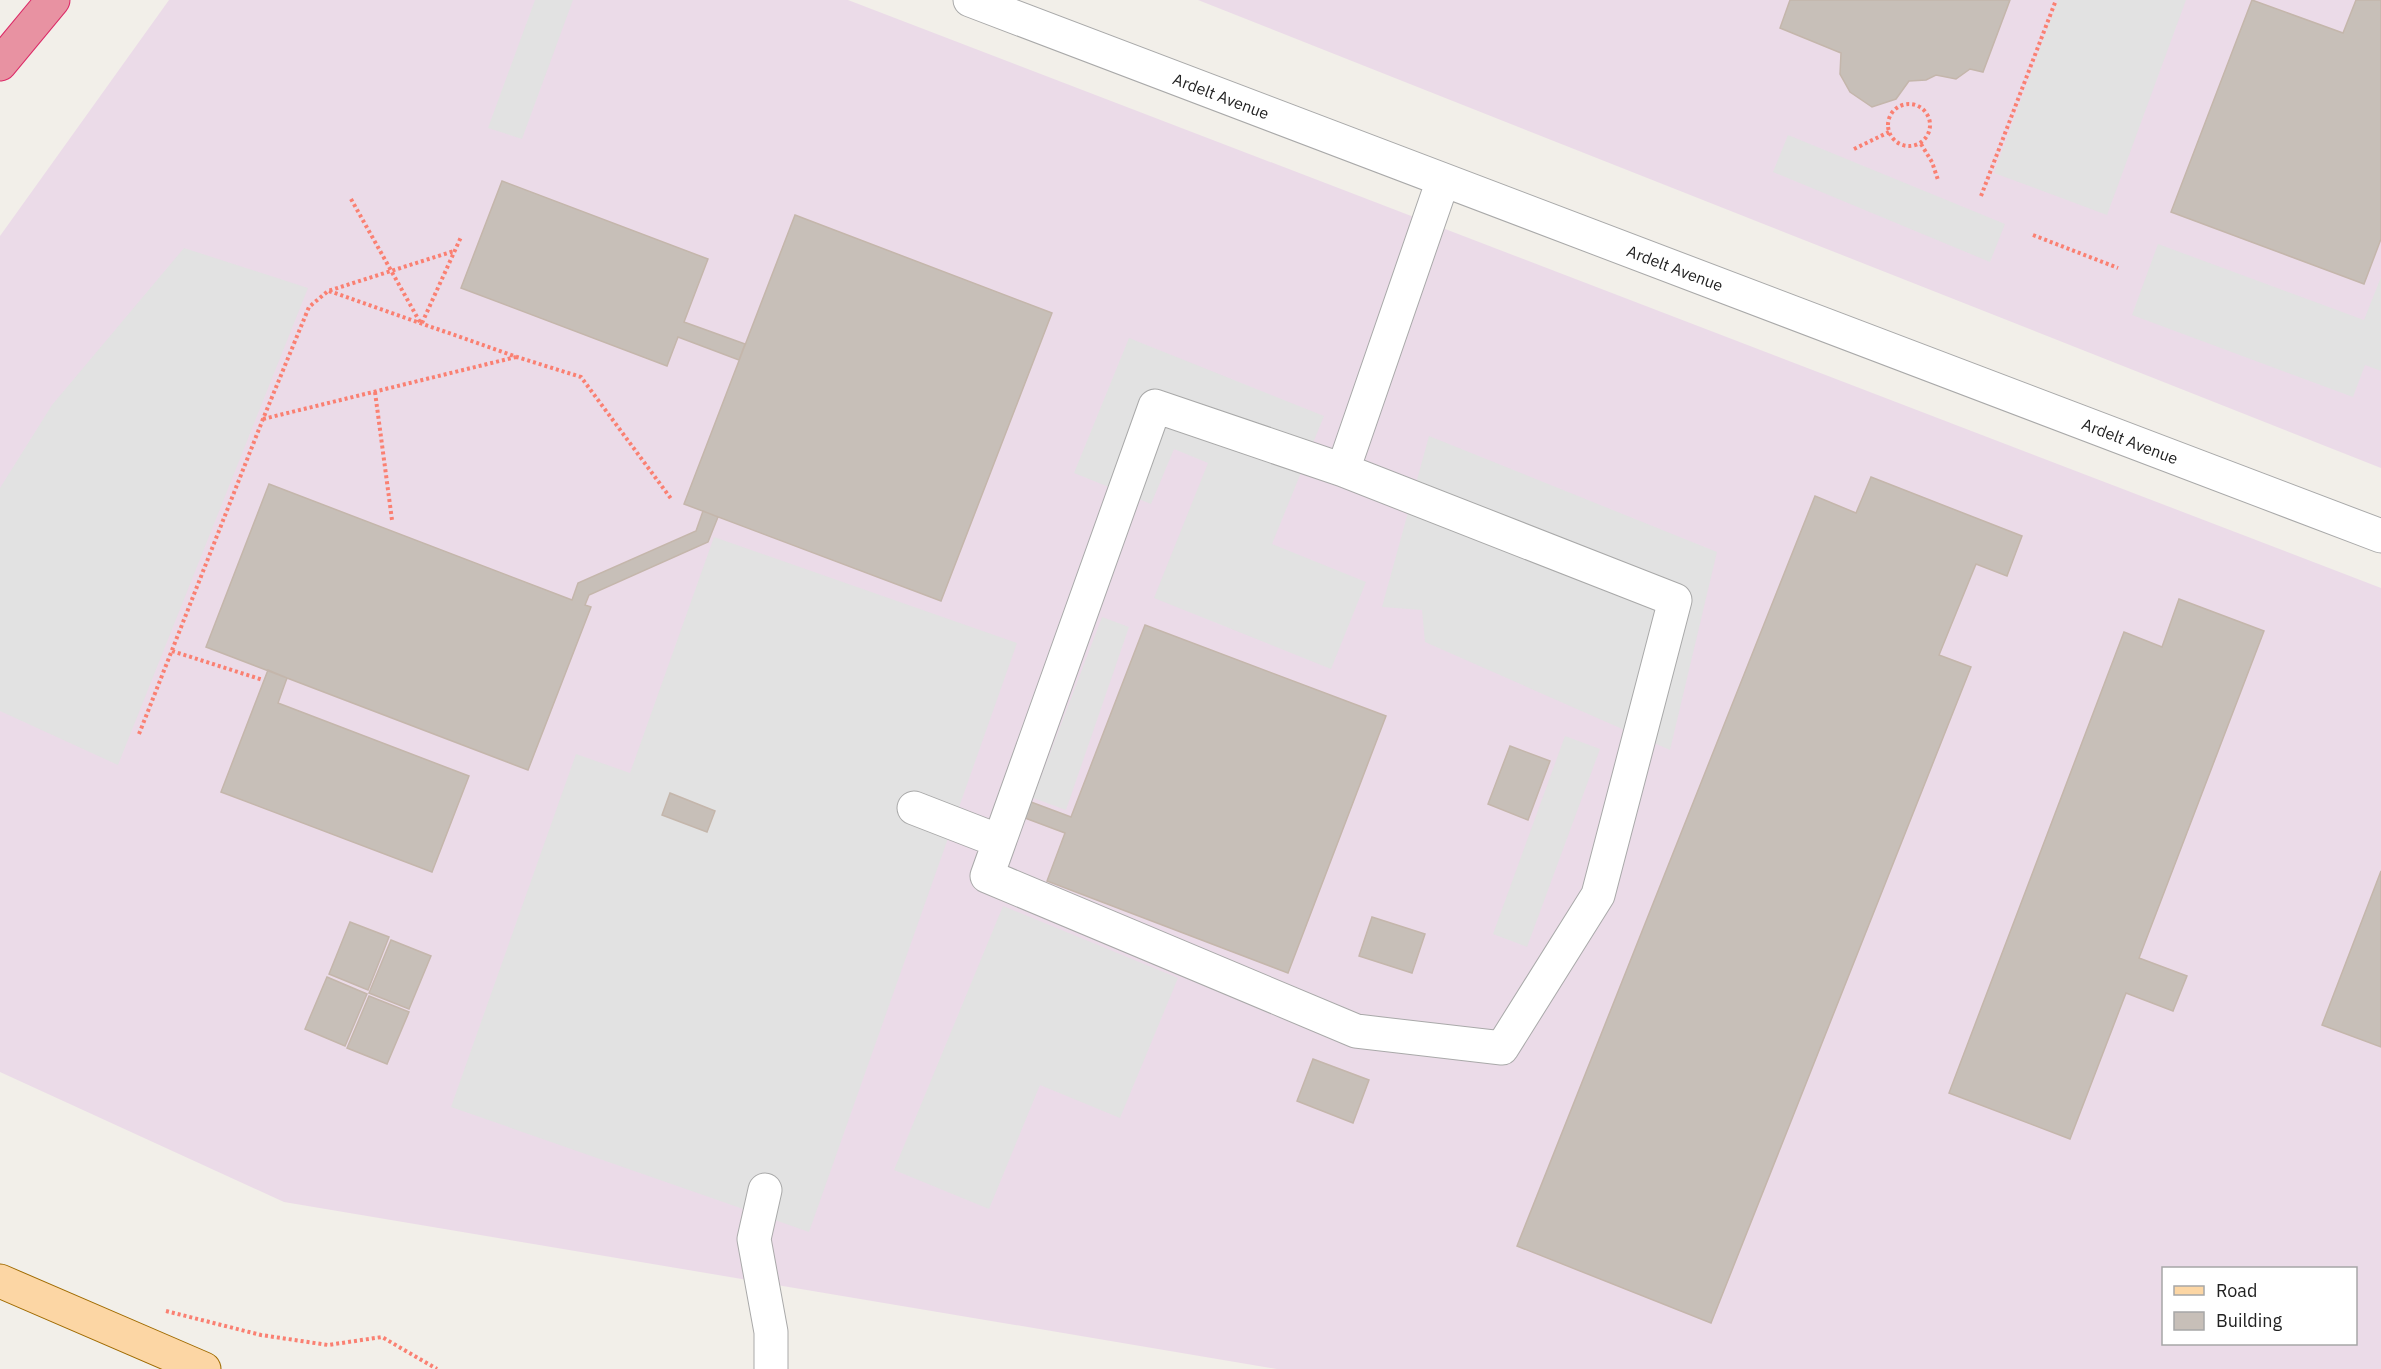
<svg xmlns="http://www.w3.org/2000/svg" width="2381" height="1369" font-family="'IBM Plex Sans',sans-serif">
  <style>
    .industrial { fill: #ebdbe8; fill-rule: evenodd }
    .parking { fill: #e2e2e2 }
    .building { fill: #c7bfb8; stroke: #c4b6ab; stroke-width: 1.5 }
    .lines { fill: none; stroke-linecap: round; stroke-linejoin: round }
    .minor-casing { stroke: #a9a9a9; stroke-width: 35 }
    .major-casing { stroke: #a06b00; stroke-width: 35 }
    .highway-casing { stroke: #dc2a67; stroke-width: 35 }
    .path { stroke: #fa8072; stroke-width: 4; stroke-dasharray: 3 3; stroke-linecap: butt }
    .minor { stroke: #fff; stroke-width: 33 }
    .major { stroke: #fcd6a4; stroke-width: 33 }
    .highway { stroke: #e892a2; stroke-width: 33 }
    .labels { text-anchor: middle; stroke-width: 4.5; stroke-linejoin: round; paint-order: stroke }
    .street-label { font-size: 16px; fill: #222; stroke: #fff }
  </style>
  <rect width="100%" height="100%" fill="#f2efe9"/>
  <path class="industrial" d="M169,0H848L2381,588V1369H1277L284,1202L0,1072V236ZM2164,1268H2356V1344H2164Z
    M1198,0H2381V468L1665,185Z"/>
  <path class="parking" d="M535,0H573L522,139L488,128Z
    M2058,0H2186L2107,215L1994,173Z
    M1788,135L2005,224L1990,262L1773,172Z
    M2158,244L2364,320L2381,277V371L2365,365L2353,397L2132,315Z
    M184,248L308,288L118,765L0,711V488L52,405Z
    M1129,338L1324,416L1272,544L1366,582L1331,669L1154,598L1208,463L1174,449L1151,504L1074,473Z
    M1429,436L1717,552L1670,750L1425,642L1422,610L1382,607Z
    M714,537L1017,643L809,1232L451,1107L576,754L630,773Z
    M1102,617L1129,627L1066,810L1033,798Z
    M1565,736L1600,749L1527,947L1493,934Z
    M1003,906L1178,978L1120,1118L1040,1085L989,1209L894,1170Z"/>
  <path class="building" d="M1790,0H2010L1983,72L1970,69L1956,79L1936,75L1926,80L1909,81L1896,99L1872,107L1850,92L1840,74L1841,53L1780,28Z
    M2252,0L2343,33L2356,0H2381V239L2364,284L2171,212Z
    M502,181L708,259L684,322L745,344L739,360L678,337L667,366L461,288Z
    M795,215L1052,313L941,601L684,504Z
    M1871,477L2022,536L2007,576L1976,564L1939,655L1971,667L1711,1323L1517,1246L1815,496L1856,513Z
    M269,484L572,600L578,583L696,531L703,511L718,517L708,542L589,595L585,605L591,607L528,770L206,647Z
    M2179,599L2264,631L2139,958L2187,976L2173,1011L2126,993L2070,1139L1949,1093L2124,632L2162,647Z
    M1145,625L1386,716L1288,973L1047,881L1065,833L1017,815L1023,799L1071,817Z
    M268,670L287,678L278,703L469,776L432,872L221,792Z
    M1510,746L1550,761L1528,820L1488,804Z
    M670,793L715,811L707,832L662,815Z
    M2381,871V1047L2322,1025Z
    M1372,917L1425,934L1412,973L1359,956Z
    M350,922L389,937L368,990L329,974Z
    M391,940L431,956L409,1009L369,993Z
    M327,977L367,994L345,1046L305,1029Z
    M369,996L409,1012L387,1064L347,1048Z
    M1313,1059L1369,1080L1353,1123L1297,1101Z"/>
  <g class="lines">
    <defs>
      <path id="minor" d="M970,0L2381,536
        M1343,470L1155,406L987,876L1356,1031L1502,1048L1598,895L1675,600L1343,470L1443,180
        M914,808L999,841
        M765,1190L754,1239L771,1332V1369"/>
      <path id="major" d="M0,1281L204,1369"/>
      <path id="highway" d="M0,64L53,0"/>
    </defs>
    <use href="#minor" class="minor-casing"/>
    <use href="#major" class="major-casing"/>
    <use href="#highway" class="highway-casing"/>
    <path class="path" d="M1888 125a21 21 0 1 1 42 0a21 21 0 1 1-42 0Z
      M1921,144L1932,162L1938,180
      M1854,149L1889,132
      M1981,196L2056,0
      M351,199L421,324
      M2033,235L2118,268
      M329,291L517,357L581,377L672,500
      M422,323L461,237
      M375,392L392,520
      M263,419L516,357
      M172,651L263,680
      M139,734L263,419L309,307L328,291L454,251
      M166,1311L261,1335L328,1345L382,1337L437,1369"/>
    <use href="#minor" class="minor"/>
    <use href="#major" class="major"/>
    <use href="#highway" class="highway"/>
  </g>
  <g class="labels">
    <g class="street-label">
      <text transform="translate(1221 96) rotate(21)" y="6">Ardelt Avenue</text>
      <text transform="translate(1675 268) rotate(21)" y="6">Ardelt Avenue</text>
      <text transform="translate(2130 441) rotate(21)" y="6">Ardelt Avenue</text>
    </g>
  </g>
  <rect x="2162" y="1267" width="195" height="78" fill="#ffffff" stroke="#a7a7a7" stroke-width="1.5"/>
  <rect x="2174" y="1286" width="30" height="9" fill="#fcd6a4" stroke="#a7a7a7" stroke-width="1.5"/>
  <text x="2216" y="1297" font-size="18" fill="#222222">Road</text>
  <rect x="2174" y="1312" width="30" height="18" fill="#c7bfb8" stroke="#a7a7a7" stroke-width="1.5"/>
  <text x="2216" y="1327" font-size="18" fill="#222222">Building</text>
</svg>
